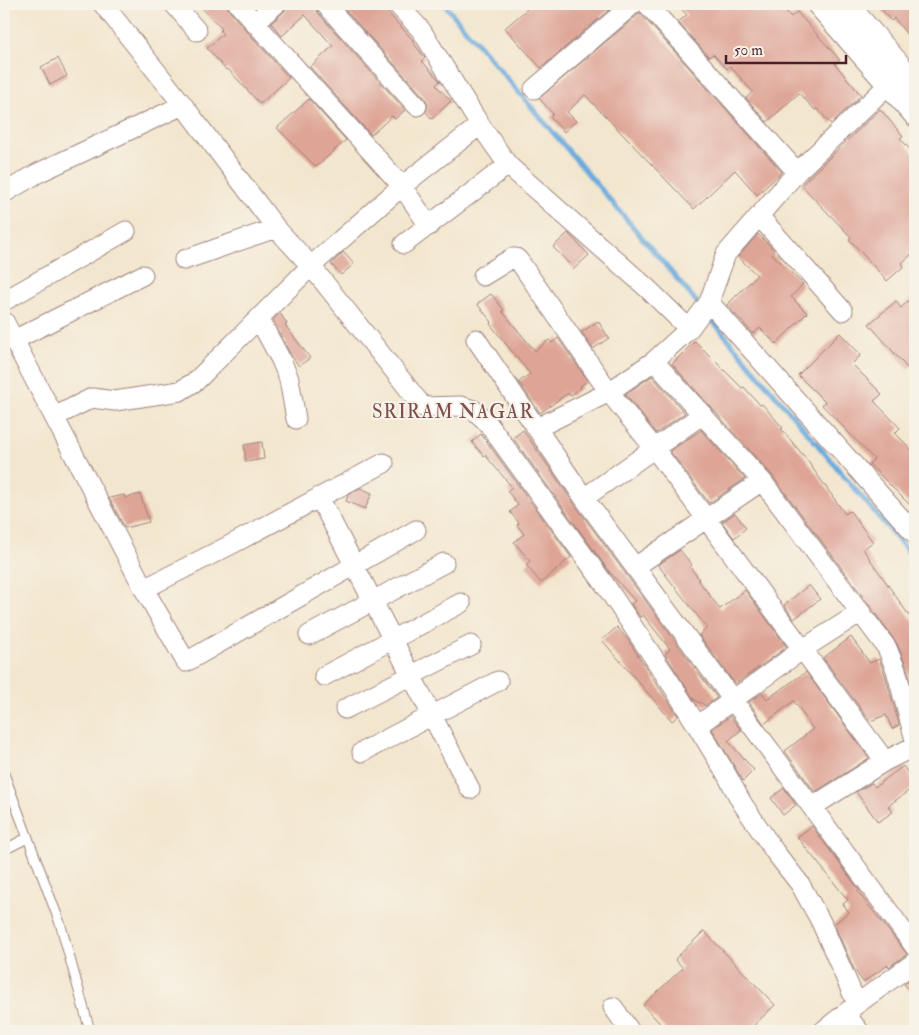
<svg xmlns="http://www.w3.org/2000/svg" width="919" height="1035" font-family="'IM FELL Double Pica',serif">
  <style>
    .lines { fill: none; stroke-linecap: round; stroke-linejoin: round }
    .stream { stroke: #6aabde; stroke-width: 5 }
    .building { fill: #dea597 }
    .service-casing { stroke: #9e827c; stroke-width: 11 }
    .minor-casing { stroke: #9e827c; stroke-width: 21 }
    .tertiary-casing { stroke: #9e827c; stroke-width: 24 }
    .service { stroke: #fff; stroke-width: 9 }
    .minor { stroke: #fff; stroke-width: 19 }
    .tertiary { stroke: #fff; stroke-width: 22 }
    .labels { text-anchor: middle; stroke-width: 4; stroke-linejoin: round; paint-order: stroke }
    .neighbourhood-label { font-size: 19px; letter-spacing: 1px; fill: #7e4e51; stroke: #f7f3e8 }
  </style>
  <rect width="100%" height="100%" fill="#f7f3e8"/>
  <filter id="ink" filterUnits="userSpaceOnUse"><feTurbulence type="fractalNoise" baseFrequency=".02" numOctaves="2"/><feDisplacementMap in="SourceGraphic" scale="10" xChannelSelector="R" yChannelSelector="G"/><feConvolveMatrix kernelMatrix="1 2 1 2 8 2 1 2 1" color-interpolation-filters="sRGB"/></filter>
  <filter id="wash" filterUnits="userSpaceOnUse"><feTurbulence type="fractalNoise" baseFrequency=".0096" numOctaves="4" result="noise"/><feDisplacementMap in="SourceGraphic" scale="20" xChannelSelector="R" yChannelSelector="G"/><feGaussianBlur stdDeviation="1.12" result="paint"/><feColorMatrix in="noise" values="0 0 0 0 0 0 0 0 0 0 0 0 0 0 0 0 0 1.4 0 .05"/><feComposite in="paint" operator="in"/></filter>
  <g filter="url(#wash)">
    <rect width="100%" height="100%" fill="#f3e6ce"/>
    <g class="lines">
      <path class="stream" d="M444,4L700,306
        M706,313L915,560"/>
    </g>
    <g id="blocks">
      <path class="building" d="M198,4H227L230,12L289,78L260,104L228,69L226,70L207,48L223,34L220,31L222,29Z
        M287,4H314L317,12L405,110L395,119L392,116L371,135L310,67L333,46L305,15L282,36L271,23L284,12Z
        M340,4H380L413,40L412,41L425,58L422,61L440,81L436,85L451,101L432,119L426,112L428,104L425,98Z
        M533,4H616L541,68L505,28Z
        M677,4H780L791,17L797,12L840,60L835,64L861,95L831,124L817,109L815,110L799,93L767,122L746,98L753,92L730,66L727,69L713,54L709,57L678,22L687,15Z
        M877,4H915V45L894,18L891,21Z
        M640,13L782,172L757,195L735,170L694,209L585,95L567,112L576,121L564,132L550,117L553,114L539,98Z
        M58,58L67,76L50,85L41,67Z
        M309,99L346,140L316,167L277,128Z
        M880,109L903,136L900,138L915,155V251L902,263L904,266L887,281L849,239L851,237L801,185Z
        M568,233L589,255L574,269L553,247Z
        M758,234L774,250L771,253L803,284L791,297L807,313L776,344L760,328L753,334L727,305L757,275L738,257Z
        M343,252L354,264L341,275L331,264Z
        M491,294L504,310L502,311L535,351L549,340L552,343L558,338L588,381L580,386L581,388L570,396L568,393L540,413L519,382L530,374L490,324L492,322L477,304Z
        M915,294V363L908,369L869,324L896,301L901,308Z
        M280,313L287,324L285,325L310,358L299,366L291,355L273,320Z
        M598,321L609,338L593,349L582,332Z
        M840,333L861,355L852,364L882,394L874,401L900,428L895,433L915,453V510L869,464L874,459L822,405L825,402L798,375Z
        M695,341L742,388L744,387L760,405L762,404L783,428L781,429L804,456L845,514L850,511L873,542L863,549L915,624V698L907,667L897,644L870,606L771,474L672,364Z
        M652,376L685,413L656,433L625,394Z
        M523,430L575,505L717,698L705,706L701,702L699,703L696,700L695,701L665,654L670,649L643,615L640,617L631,604L635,601L608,570L513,438Z
        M701,430L745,479L709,503L670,451Z
        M481,434L571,557L541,583L526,565L530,561L514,542L524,534L517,525L519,523L510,512L518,505L507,491L512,487L485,455L484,456L472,442Z
        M262,442L264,459L246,462L244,445Z
        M360,488L372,493L365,509L346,501L348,495Z
        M140,494L149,522L125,528L109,498L124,495L125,498Z
        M735,513L746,528L734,538L722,522Z
        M680,550L692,565L690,567L699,579L698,580L720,609L745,590L787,647L735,684L699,635L707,628L658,565Z
        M809,585L820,599L794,619L784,605Z
        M617,627L628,640L678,716L672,721L602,640Z
        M851,637L870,663L879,659L885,674L899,725L892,729L886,715L870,721L823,658Z
        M806,672L869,758L815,792L785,751L813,729L794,701L764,724L749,702L762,693L767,699Z
        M730,716L741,730L728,741L754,770L743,781L712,729Z
        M903,766L915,783V786L888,806L893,812L878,822L856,792L872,783L875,787Z
        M784,788L796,805L783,815L771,798Z
        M812,826L859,890L858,892L907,954L889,967L888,965L863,982L854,969L834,924L849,912L843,904L848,900L797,837Z
        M704,931L775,1005L748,1031H667L643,1005L683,968L675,959Z
        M915,976V997L904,984Z"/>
    </g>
  </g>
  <g filter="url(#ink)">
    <use href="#blocks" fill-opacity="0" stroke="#9e827c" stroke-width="1"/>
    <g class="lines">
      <defs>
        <path id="service" d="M4,774L61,926L90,1031
          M4,850L27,838"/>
        <path id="minor" d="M103,4L183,105L276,228L311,266L423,407L461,406L474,410L487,422L603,582L674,688L724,770L742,803L775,852L800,884L821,922L857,1004
          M174,4L197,31
          M238,4L402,186L429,226
          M325,4L417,106
          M397,4L421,30L480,125L508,165L647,288L689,329
          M647,4L797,172
          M254,23L276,4
          M534,89L633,4
          M4,193L38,173L183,105
          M759,216L843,311
          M404,244L508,165
          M184,260L276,228
          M483,276L512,258H516L519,261L609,392L654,448L885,761
          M4,301L126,231
          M709,302L915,534
          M259,319L281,360L289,379L296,419
          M4,321L144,589L186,662L416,530
          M476,339L584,498L915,947
          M14,340L143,275
          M654,361L762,481L887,648L896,670L915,740
          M54,417L92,398L115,401L180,391L196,381L311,266L402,186L480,125
          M537,428L609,392L654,361L689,329L709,302L726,254L797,172L889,84
          M319,497L470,789
          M584,498L703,414
          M635,567L762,481
          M144,589L234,543L384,463
          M309,635L444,563
          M324,676L461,603
          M345,709L471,645
          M697,726L803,649L861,612
          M362,752L498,681
          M812,807L885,761L915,746
          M613,1007L630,1031
          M845,1013L859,1031
          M823,1031L857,1004L915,962"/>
        <path id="tertiary" d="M818,4L915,115
          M847,4L915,83"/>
      </defs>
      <use href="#service" class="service-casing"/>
      <use href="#minor" class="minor-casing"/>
      <use href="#tertiary" class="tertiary-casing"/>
      <use href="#service" class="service"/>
      <use href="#minor" class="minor"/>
      <use href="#tertiary" class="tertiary"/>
    </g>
  </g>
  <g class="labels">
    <g class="neighbourhood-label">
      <text x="453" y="418">SRIRAM NAGAR</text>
    </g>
  </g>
  <rect width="919" height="1035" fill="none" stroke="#f7f3e8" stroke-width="20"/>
  <path d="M726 55v8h120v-8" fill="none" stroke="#4a1f2b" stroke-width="2.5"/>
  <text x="734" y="55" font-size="15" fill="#4a1f2b" stroke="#f7f3e8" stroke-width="4" paint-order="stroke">50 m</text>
</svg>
